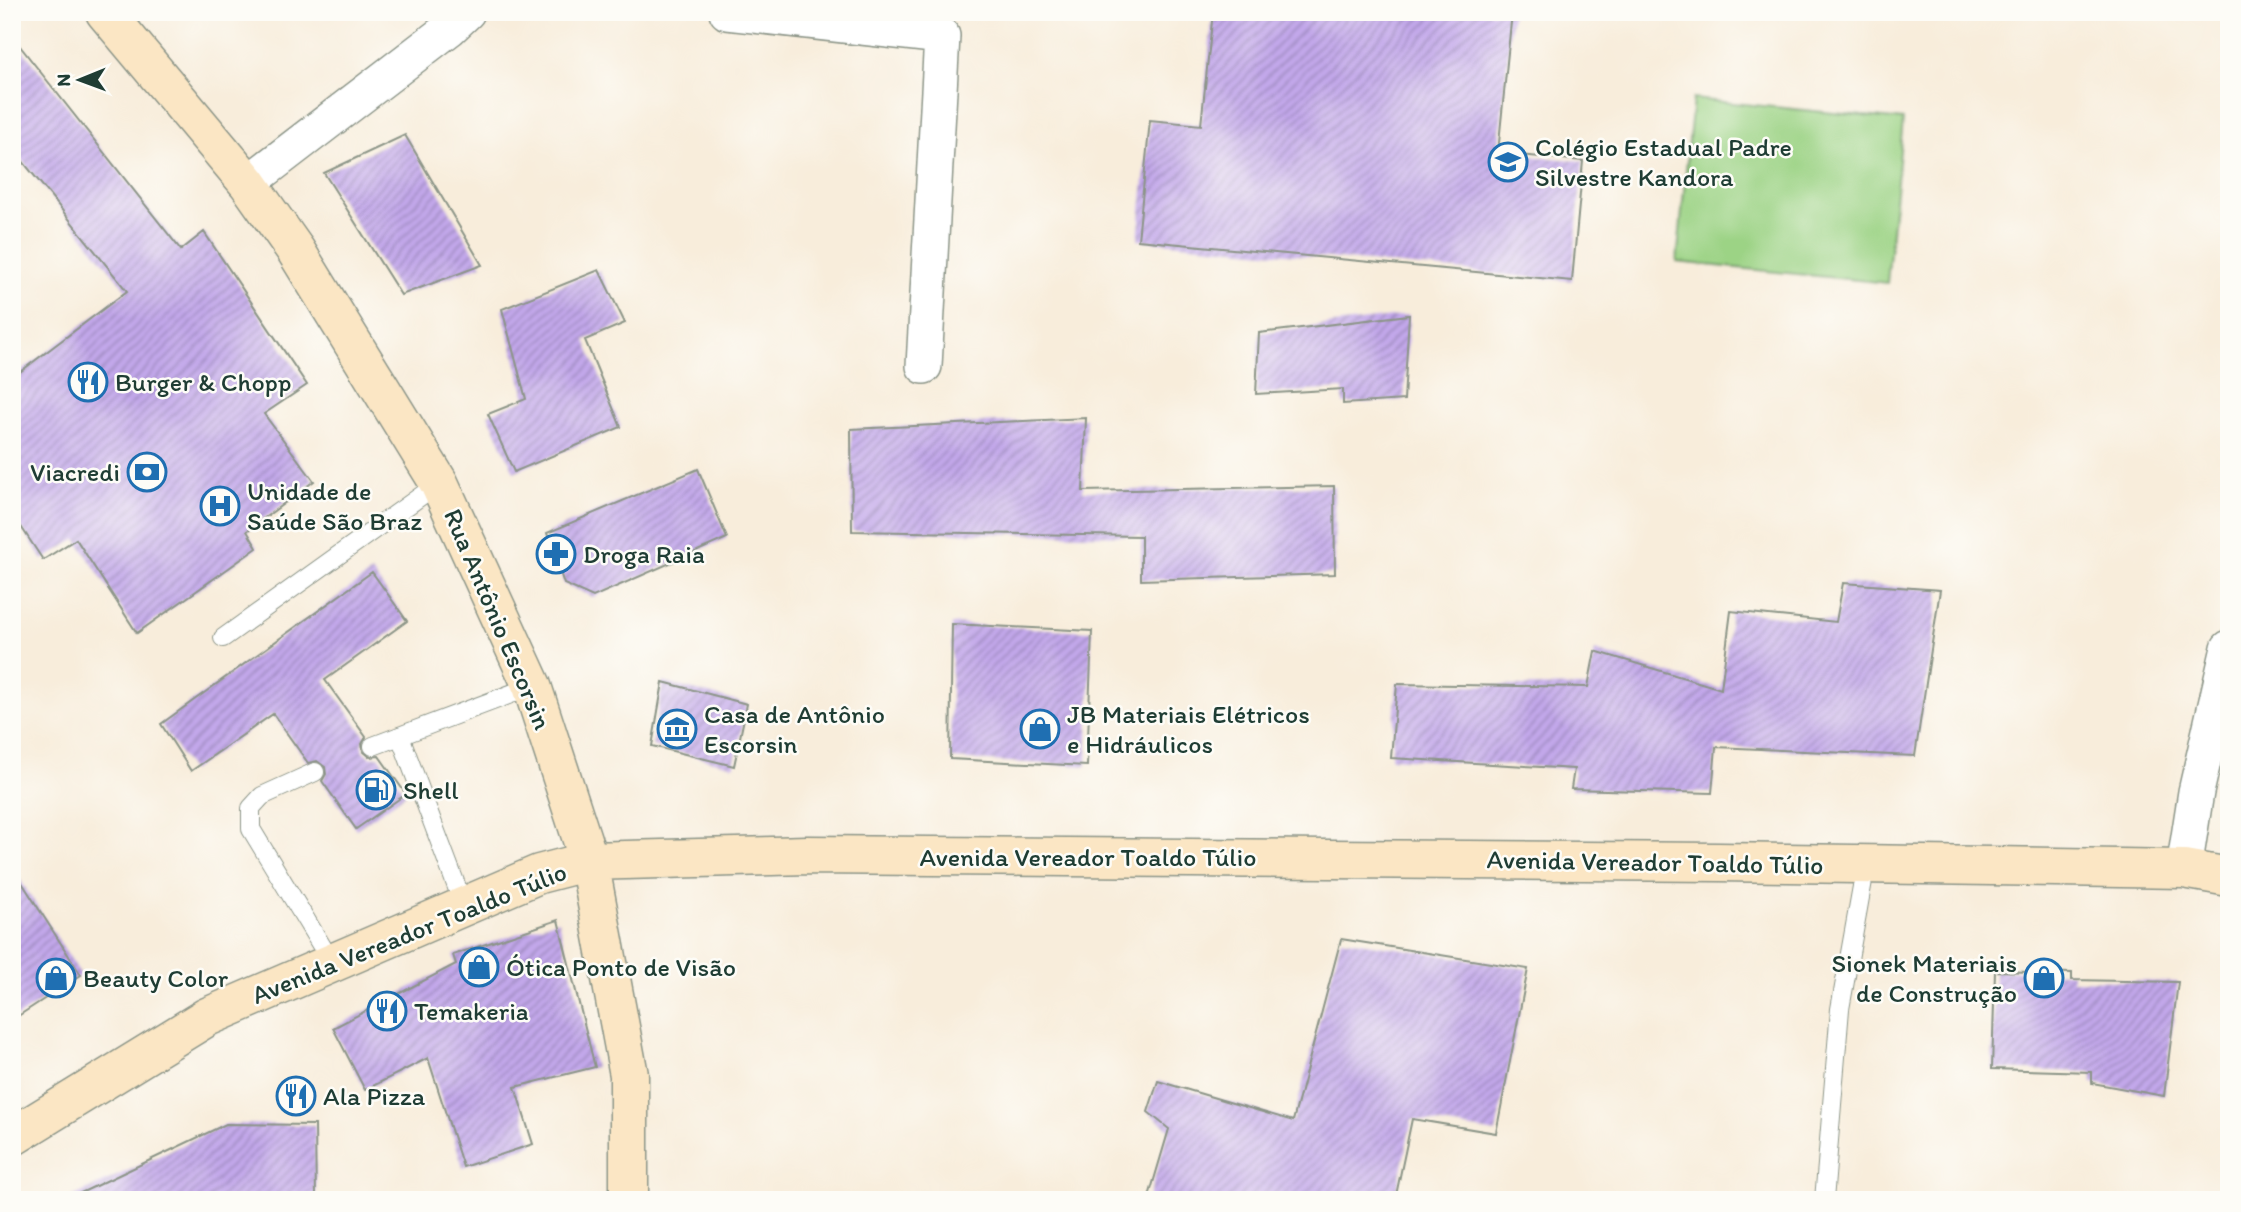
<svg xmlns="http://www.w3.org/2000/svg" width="2241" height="1212" font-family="Itim,sans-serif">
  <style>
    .green { fill: #9cd385; stroke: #5e885c; stroke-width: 2 }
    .building { fill: url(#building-hatch) }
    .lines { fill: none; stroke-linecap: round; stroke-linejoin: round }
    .lane-casing { stroke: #8c9588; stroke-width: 20 }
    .street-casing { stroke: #8c9588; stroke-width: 38 }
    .secondary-casing { stroke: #8c9588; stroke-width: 41 }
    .lane { stroke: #fff; stroke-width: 18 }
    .street { stroke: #fff; stroke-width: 35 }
    .secondary { stroke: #fbe6c4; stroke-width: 38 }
    .labels { text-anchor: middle; stroke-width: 5; stroke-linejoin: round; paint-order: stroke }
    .poi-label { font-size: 26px; fill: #1f3d34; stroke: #fdfcf7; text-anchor: start }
    .street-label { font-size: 26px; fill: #1f3d34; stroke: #fdfcf7 }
  </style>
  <defs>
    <pattern id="building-hatch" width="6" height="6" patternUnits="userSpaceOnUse" patternTransform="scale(1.75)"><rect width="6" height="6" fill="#c2a7ea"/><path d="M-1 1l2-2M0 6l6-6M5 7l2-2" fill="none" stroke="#9d89be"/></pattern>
  </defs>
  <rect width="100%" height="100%" fill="#fdfcf7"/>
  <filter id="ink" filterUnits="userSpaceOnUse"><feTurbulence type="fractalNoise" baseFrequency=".0143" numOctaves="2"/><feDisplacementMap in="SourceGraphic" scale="14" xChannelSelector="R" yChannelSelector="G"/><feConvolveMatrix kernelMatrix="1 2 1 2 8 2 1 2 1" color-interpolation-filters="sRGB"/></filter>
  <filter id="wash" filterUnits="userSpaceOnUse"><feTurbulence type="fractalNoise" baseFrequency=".00686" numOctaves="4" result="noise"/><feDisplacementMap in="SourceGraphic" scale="28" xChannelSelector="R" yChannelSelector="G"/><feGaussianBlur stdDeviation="1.57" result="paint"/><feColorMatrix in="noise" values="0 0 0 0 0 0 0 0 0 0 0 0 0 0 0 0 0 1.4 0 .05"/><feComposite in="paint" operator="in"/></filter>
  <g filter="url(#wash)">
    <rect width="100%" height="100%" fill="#f8eddb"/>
    <path class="green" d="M1693,99L1903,120L1887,283L1677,262Z"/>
    <g id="blocks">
      <path class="building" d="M1213,12H1512L1498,153L1583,161L1572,281L1138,240L1150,120L1201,125Z
        M12,36L181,250L204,232L307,385L264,414L314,481L247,531L257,548L137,633L76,539L43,560L12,513V378L127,291L12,148Z
        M405,135L482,265L401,295L324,173Z
        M599,270L625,323L585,340L621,427L514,472L488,414L526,399L502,309Z
        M1409,315L1404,400L1343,404V389L1256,394L1259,333Z
        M1086,418L1083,491L1334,486L1335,574L1141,580V536L852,531L851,429Z
        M698,469L727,538L593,597L564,584L547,533Z
        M372,572L407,621L325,680L366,737L362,744L363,751L370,757L379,756L406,794L356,829L322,781L326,774L325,767L317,761L308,763L273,714L191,771L161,724Z
        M1843,583L1940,590L1915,756L1716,747L1712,793L1571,789L1574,769L1391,758L1397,684L1588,687L1595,651L1721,689L1731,611L1836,622Z
        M952,624L1092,631L1087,766L950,759Z
        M663,682L747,704L734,766L652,746Z
        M12,867L81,975L12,1020Z
        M558,920L595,1067L515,1087L533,1144L463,1167L428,1058L365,1090L333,1028L456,964L453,955Z
        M1341,939L1528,969L1496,1133L1412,1119L1395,1200H1148L1169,1129L1148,1112L1158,1081L1293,1121Z
        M1995,971L2072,973V980L2178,982L2164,1096L2092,1083V1072L1992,1069Z
        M226,1124L315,1125L316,1200H66Z"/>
    </g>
  </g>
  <g filter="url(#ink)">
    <use href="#blocks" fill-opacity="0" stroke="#8c9588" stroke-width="2"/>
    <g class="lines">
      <defs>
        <path id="lane" d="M223,638L439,483
          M400,736L464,906
          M373,746L532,686
          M315,772L262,796L251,808V829L332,963
          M1824,1200L1840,1009L1866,864"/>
        <path id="street" d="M727,12L942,36L924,366
          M248,183L450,28L467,12
          M2184,869L2196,792L2229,648"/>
        <path id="secondary" d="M105,12L248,183L296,251L439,483L532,686L589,861L629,1075V1200
          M12,1137L207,1017L539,874L589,861L807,855L1719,862L2184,869L2229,877"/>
      </defs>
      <use href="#lane" class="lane-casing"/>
      <use href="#street" class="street-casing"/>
      <use href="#secondary" class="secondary-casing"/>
      <use href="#lane" class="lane"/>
      <use href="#street" class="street"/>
      <use href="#secondary" class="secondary"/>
    </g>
  </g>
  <defs>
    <symbol id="school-ring" viewBox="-11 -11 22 22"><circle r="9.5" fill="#fdfcf7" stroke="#1f6fb2" stroke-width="1.5"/><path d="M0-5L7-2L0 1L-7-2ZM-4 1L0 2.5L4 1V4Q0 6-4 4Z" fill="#1f6fb2"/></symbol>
    <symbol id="restaurant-ring" viewBox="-11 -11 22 22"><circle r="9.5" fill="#fdfcf7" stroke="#1f6fb2" stroke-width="1.5"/><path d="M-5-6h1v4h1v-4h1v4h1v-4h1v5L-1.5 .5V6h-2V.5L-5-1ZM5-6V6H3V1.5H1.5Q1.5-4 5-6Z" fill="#1f6fb2"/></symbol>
    <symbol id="bank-ring" viewBox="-11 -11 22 22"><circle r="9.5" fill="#fdfcf7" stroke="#1f6fb2" stroke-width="1.5"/><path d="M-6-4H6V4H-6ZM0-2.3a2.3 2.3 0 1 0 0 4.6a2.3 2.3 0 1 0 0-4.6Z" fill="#1f6fb2"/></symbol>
    <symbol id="hospital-ring" viewBox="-11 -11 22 22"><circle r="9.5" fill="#fdfcf7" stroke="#1f6fb2" stroke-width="1.5"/><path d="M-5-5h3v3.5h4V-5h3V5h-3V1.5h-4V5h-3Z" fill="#1f6fb2"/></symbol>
    <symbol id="pharmacy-ring" viewBox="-11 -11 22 22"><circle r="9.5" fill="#fdfcf7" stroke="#1f6fb2" stroke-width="1.5"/><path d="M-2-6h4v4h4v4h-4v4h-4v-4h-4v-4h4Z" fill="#1f6fb2"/></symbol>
    <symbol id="museum-ring" viewBox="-11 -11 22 22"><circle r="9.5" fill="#fdfcf7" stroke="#1f6fb2" stroke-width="1.5"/><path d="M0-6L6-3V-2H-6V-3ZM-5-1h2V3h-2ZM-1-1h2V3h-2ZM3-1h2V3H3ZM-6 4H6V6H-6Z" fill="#1f6fb2"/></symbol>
    <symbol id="shop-ring" viewBox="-11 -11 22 22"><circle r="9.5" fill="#fdfcf7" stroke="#1f6fb2" stroke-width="1.5"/><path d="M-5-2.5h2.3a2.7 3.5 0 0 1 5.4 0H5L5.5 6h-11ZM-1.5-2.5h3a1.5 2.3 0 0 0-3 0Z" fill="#1f6fb2"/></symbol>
    <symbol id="fuel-ring" viewBox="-11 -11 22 22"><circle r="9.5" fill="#fdfcf7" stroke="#1f6fb2" stroke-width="1.5"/><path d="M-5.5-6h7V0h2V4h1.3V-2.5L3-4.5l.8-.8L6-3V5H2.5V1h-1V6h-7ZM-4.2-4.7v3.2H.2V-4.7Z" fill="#1f6fb2"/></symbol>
  </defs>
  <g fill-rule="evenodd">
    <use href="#school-ring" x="1486" y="140" width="44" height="44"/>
    <use href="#restaurant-ring" x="66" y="360" width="44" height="44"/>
    <use href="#bank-ring" x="125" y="450" width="44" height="44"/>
    <use href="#hospital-ring" x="198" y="484" width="44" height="44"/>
    <use href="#pharmacy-ring" x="534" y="532" width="44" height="44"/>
    <use href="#museum-ring" x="655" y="707" width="44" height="44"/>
    <use href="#shop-ring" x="1018" y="707" width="44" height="44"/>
    <use href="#fuel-ring" x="354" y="768" width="44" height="44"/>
    <use href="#shop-ring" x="457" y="945" width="44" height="44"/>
    <use href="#shop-ring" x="34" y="956" width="44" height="44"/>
    <use href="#shop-ring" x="2022" y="956" width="44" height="44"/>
    <use href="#restaurant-ring" x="365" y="989" width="44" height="44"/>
    <use href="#restaurant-ring" x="274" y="1074" width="44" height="44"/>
  </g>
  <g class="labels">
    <g class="poi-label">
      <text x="1535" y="156">Colégio Estadual Padre<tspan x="1535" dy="30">Silvestre Kandora</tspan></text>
      <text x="115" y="391">Burger &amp; Chopp</text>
      <text x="120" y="481" text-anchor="end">Viacredi</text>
      <text x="247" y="500">Unidade de<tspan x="247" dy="30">Saúde São Braz</tspan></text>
      <text x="583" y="563">Droga Raia</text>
      <text x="704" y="723">Casa de Antônio<tspan x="704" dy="30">Escorsin</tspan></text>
      <text x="1067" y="723">JB Materiais Elétricos<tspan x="1067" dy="30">e Hidráulicos</tspan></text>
      <text x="403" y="799">Shell</text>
      <text x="2017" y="972" text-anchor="end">Sionek Materiais<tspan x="2017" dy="30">de Construção</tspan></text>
      <text x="506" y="976">Ótica Ponto de Visão</text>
      <text x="83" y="987">Beauty Color</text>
      <text x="414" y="1020">Temakeria</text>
      <text x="323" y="1105">Ala Pizza</text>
    </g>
    <g class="street-label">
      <text transform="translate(498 619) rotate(67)" y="9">Rua Antônio Escorsin</text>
      <text x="1088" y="866">Avenida Vereador Toaldo Túlio</text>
      <text transform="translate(1655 862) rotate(1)" y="9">Avenida Vereador Toaldo Túlio</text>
      <text transform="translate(409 933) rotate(-22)" y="9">Avenida Vereador Toaldo Túlio</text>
    </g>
  </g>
  <rect width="2241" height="1212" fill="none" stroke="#fdfcf7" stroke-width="42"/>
  <g transform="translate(80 80) rotate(269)" stroke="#fdfcf7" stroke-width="5" paint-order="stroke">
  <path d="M0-5L12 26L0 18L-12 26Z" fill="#1f3d34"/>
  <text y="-10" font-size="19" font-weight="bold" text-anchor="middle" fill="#1f3d34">N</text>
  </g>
</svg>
